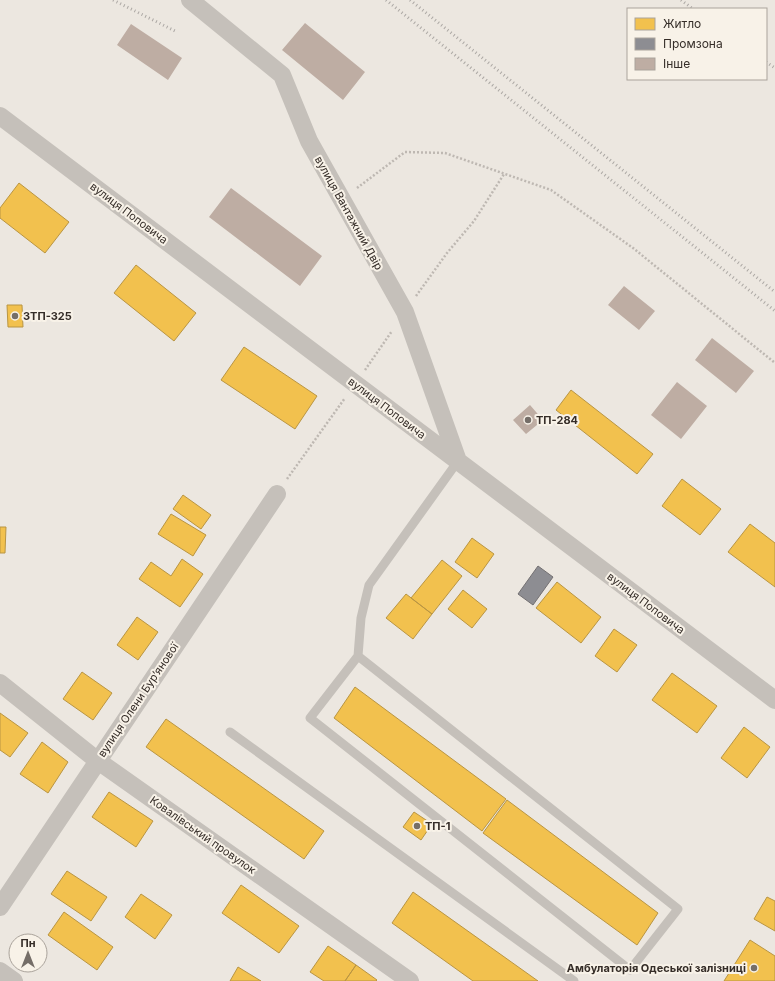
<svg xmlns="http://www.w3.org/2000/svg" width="775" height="981" font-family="Inter,sans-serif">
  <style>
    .homes { fill: #f2c14e; stroke: #b99543 }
    .industry { fill: #8d8d92; stroke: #737072 }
    .building { fill: #beada3 }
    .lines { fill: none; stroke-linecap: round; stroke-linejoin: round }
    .path { stroke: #beb8b2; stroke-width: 2.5; stroke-dasharray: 2 2; stroke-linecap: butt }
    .service { stroke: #c5c0ba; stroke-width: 9 }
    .minor { stroke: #c5c0ba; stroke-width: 18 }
    .rail { stroke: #aca8a4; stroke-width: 3; stroke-dasharray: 1 3; stroke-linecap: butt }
    .poi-dot { fill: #756e68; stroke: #f8f2e8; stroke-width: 1.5 }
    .labels { text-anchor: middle; stroke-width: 4; stroke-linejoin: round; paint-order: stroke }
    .street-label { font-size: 11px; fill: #352d28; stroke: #f8f2e8 }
    .poi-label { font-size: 11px; font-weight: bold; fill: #352d28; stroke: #f8f2e8; text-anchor: start }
  </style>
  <rect width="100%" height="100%" fill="#ece7e0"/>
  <path class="homes" d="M19,183L69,222L45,253L0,218V208Z
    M136,265L196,313L174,341L114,293Z
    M7,305H22L23,327H8Z
    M244,347L317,396L295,429L221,380Z
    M571,390L653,454L637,474L556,410Z
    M682,479L721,509L700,535L662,506Z
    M183,495L211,515L201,529L173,509Z
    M171,514L206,535L193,556L158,534Z
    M750,524L775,543V587L728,552Z
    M0,527H6L5,553H0Z
    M472,538L494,554L477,578L455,562Z
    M182,559L203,574L180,607L139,579L151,562L171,576Z
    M442,560L462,576L432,614L411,598Z
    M557,582L601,617L581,643L536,608Z
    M463,590L487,609L472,628L448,609Z
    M406,594L432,614L413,639L386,618Z
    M137,617L158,632L138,660L117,645Z
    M614,629L637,645L617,672L595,656Z
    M82,672L112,693L93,720L63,699Z
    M672,673L717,706L697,733L652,700Z
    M355,687L506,799L482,831L334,718Z
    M0,713L28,733L10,757L0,750Z
    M166,719L324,831L304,859L146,747Z
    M744,727L770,747L747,778L721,758Z
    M42,742L68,762L48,793L20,774Z
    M109,792L153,821L136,847L92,817Z
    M507,800L658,913L637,945L483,833Z
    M414,812L432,824L421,840L403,827Z
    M67,871L107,897L91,921L51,894Z
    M241,885L299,926L279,953L222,913Z
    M413,892L538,981H473L392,923Z
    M141,894L172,915L155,939L125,917Z
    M767,897L775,901V931L754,919Z
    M64,912L113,947L97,970L48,935Z
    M750,940L775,956V981H724Z
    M328,946L356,965L345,981H324L310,972Z
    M356,965L377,980L376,981H345Z
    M238,967L261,981H230Z"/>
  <path class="industry" d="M538,566L553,577L533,605L518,594Z"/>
  <path class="building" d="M305,23L365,72L343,100L282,50Z
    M131,24L182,58L168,80L117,45Z
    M231,188L322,256L300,286L209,217Z
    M624,286L655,311L639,330L608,305Z
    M712,338L754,371L736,393L695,360Z
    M677,382L707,406L681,439L651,415Z
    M530,405L543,420L526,434L513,420Z"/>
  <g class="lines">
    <path class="path" d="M357,188L405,152L445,153L551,190L633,248L775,363
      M416,296L447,253L474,221L504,174
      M365,370L392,331
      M287,479L345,398"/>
    <path class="service" d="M358,656L678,909L630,970L310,718L358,656L361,618L369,585L458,461
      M230,732L574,981"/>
    <path class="minor" d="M190,0L282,75L309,141L405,312L458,461
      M0,116L775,700
      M0,683L98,761L410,981
      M0,907L277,494
      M0,971L14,981"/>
    <path class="rail" d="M113,0L177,32
      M386,0L775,311
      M410,0L775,292
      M681,0L693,9
      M766,62L775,68"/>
  </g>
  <g class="poi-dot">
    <circle cx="15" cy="316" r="4"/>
    <circle cx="528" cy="420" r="4"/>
    <circle cx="417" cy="826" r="4"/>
    <circle cx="754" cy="968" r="4"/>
  </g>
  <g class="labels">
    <g class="street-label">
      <text transform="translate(129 213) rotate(37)" y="4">вулиця Поповича</text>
      <text transform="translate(349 213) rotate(61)" y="4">вулиця Вантажний Двір</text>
      <text transform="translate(387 408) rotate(37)" y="4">вулиця Поповича</text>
      <text transform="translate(646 603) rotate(37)" y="4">вулиця Поповича</text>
      <text transform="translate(138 700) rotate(-56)" y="4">вулиця Олени Бурʼянової</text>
      <text transform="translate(203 835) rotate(35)" y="4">Ковалівський провулок</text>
    </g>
    <g class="poi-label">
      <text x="23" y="320">ЗТП-325</text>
      <text x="536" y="424">ТП-284</text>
      <text x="425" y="830">ТП-1</text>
      <text x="746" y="972" text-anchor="end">Амбулаторія Одеської залізниці</text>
    </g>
  </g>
  <rect x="627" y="8" width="140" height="72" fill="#f8f2e8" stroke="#aaa39b"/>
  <rect x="635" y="18" width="20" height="12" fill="#f2c14e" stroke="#aaa39b"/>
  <text x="663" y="28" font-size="12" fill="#352d28">Житло</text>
  <rect x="635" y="38" width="20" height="12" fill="#8d8d92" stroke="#aaa39b"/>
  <text x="663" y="48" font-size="12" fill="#352d28">Промзона</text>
  <rect x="635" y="58" width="20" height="12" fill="#beada3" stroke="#aaa39b"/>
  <text x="663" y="68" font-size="12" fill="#352d28">Інше</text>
  <g transform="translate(28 953)"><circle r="19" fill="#f8f2e8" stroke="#aaa39b"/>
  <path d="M0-3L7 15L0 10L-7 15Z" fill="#756e68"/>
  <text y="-6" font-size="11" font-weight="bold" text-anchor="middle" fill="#352d28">Пн</text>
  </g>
</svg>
